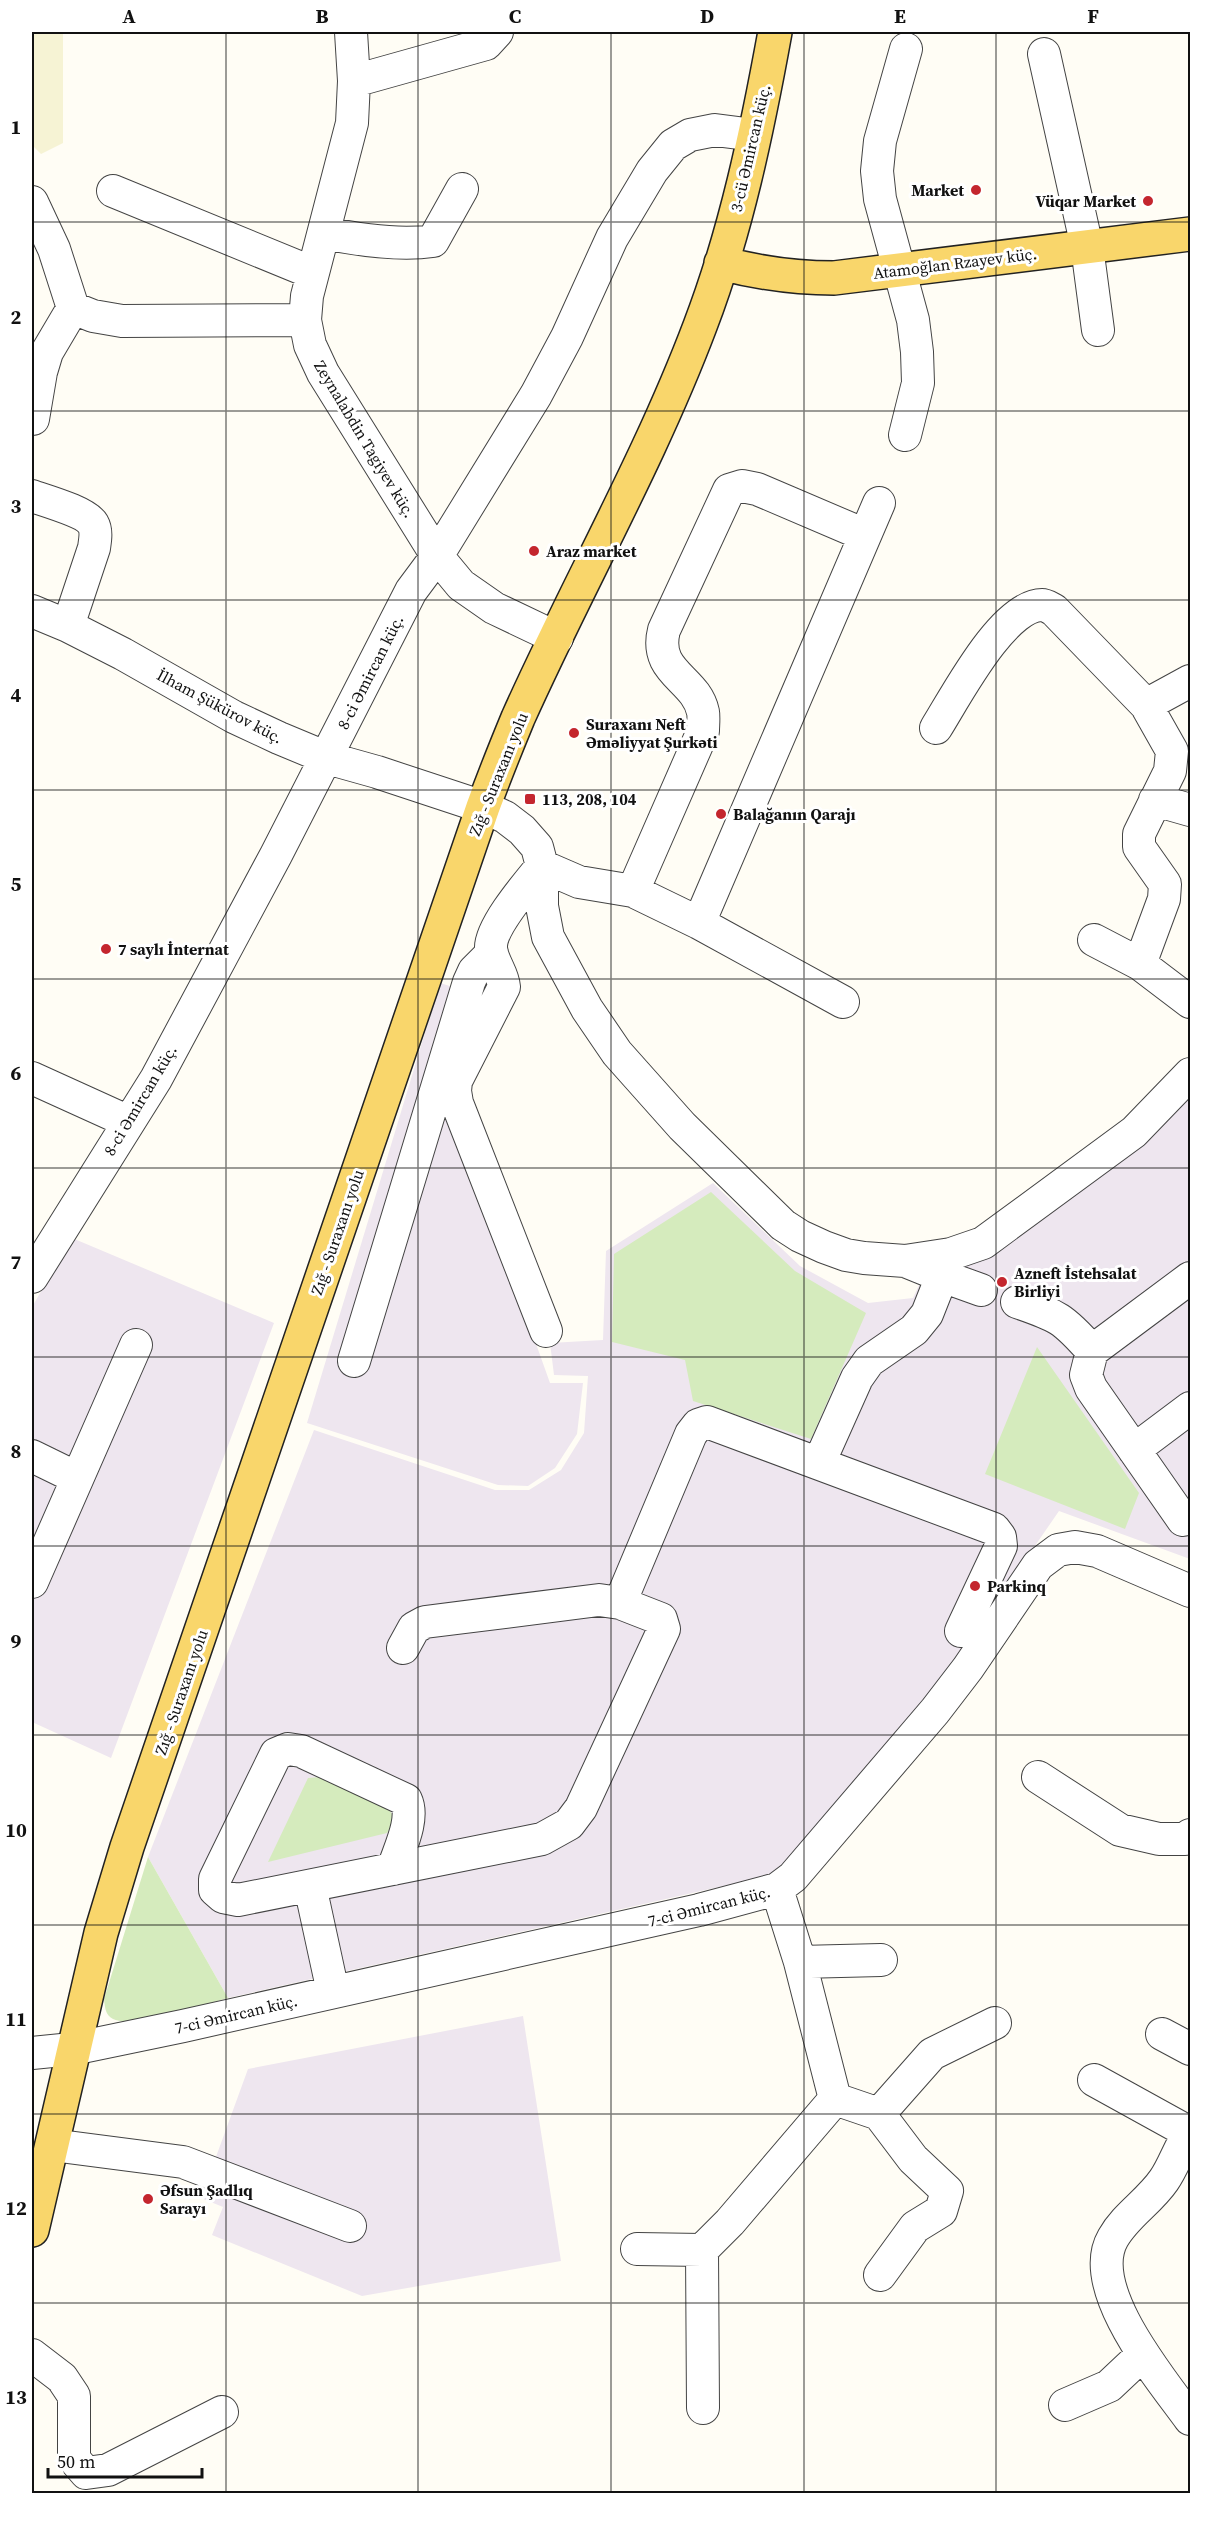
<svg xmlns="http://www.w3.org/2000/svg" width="1222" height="2525" font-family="'Source Serif 4',serif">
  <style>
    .industrial { fill: #eee6ef }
    .farmland { fill: #f6f3d4 }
    .green { fill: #d5ebbd }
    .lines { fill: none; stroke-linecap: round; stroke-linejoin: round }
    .minor-casing { stroke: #444; stroke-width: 34 }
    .major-casing { stroke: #222; stroke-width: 36 }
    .minor { stroke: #fff; stroke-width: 32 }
    .major { stroke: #f9d66b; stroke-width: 33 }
    .grid { fill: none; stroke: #111; stroke-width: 1.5; stroke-opacity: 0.55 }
    .poi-dot { fill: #c4262e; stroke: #fff; stroke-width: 2 }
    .labels { text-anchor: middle; stroke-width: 6; stroke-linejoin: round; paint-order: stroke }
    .street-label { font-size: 16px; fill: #111; stroke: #fff }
    .poi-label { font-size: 16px; font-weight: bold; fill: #111; stroke: #fff; text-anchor: start }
    .neatline { fill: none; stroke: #111; stroke-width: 2 }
    .grid-label { font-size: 20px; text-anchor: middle; font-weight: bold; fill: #111 }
  </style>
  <rect width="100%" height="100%" fill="#fffdf5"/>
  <path class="industrial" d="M440,983L489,998L444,1086L550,1383H583L577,1434L555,1468L528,1486L498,1485L307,1423Z
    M1190,1099V1559L1059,1511L928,1701L781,1873L228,1998L148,1857L314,1430L495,1490H529L561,1470L584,1433L588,1376L554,1375L550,1343L603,1340L606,1251L713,1183L800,1266L868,1303L913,1298L929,1263L998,1240Z
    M72,1238L274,1323L111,1758L32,1722V1307Z
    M523,2016L561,2261L362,2296L212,2235L223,2207L201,2198L248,2069Z"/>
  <path class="farmland" d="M36,32H63V143L41,154L32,145V35Z"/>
  <path class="green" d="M711,1192L795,1271L866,1313L811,1439L693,1401L685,1360L612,1342L614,1254Z
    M1037,1347L1139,1493L1125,1529L985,1474Z
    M320,1777L386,1804L395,1819L387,1833L268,1862L308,1778Z
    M148,1857L228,1998C205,2004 133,2029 113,2019C105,2015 105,2007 104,1999Z"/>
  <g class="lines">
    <defs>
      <path id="minor" d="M351,32L354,81L352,123L307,296L305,320L310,345L323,373L437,556L461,585L494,608L557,638
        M1044,54L1087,247L1098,330
        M354,81L486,44L497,32
        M113,191L313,273
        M32,202L54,249L73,308
        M325,233C359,240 398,246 433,241L462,189
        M33,419L41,372L47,352L73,308L93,316L122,321L305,320
        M905,435L918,383L917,352L913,320L880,199L877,171L880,141L906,49
        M32,496C46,501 86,512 93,524C97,531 95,541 94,548L68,626
        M32,611L68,626L123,654L234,717L279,738L327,758L377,772L483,807L505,817L522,830L537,847L542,866V906L548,937L587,1009L617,1053L682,1126L783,1225L800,1236L824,1247L846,1255L864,1258L905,1261L951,1254L983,1243L1134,1132L1190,1074
        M1146,705L1190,681
        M936,728C955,698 1003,605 1042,605C1046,605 1050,608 1054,610L1146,705L1172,751L1170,771L1139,834V847L1165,884L1164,899L1140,964
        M1155,800L1190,810
        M633,891L703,731C703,725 704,717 703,712C696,678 653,673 664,630L729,490L742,486L757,489L865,535
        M699,923L879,503
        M1094,940L1140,964L1190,1002
        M32,1078L129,1122
        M942,1276L981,1290
        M32,1277L156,1079L276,855L411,591L437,556L536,395L567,337L612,238L652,171L673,145L690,135L715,130L754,135
        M1017,1302C1058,1316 1063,1318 1092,1351L1190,1278
        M546,1331L457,1103L455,1091L456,1081L504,987C503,973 492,962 491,948C490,927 529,882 542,866L579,882L633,891L699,923L843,1002
        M1092,1351L1086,1375L1091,1388L1183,1520
        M354,1361L469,982L474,971L492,953
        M1134,1450L1190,1408
        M32,1456L77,1478
        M819,1463L857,1378L869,1361L914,1330L927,1314L942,1276L905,1261
        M32,1582L136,1345
        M620,1603L691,1434L698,1425L707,1422L994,1529L1000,1537L1001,1546L961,1631
        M1038,1777L1120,1830L1159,1839H1185L1190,1835
        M393,1869C399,1850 415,1819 406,1800L301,1751L288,1749L276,1754L215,1879V1890L223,1897L238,1900L542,1839L569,1824L581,1808L664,1629L661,1619L620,1603L599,1600L425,1622L414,1628L403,1648
        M310,1886L333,1992
        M777,1889L800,1962L835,2099L879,2114L913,2159L947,2191L941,2211L915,2227L880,2275
        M800,1962L881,1960
        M1162,2034L1190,2049
        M32,2053L72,2049L183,2026L699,1910L777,1889L793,1877L935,1711L968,1668L1038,1565L1058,1550L1075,1547L1097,1551L1190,1591
        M1094,2080L1190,2133
        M879,2114L932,2054L995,2023
        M1190,2133C1180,2145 1174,2166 1164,2180C1149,2202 1126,2215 1113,2238C1084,2288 1162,2380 1190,2419
        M52,2145L183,2162L350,2226
        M637,2249L702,2250
        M32,2355L62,2378L74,2396V2459L86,2473L108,2470L222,2412
        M1065,2405L1109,2386L1143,2354
        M703,2408L702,2250L730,2222L835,2099"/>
      <path id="major" d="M721,263C759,273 795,278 834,278L1190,234
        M32,2230L101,1933L127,1847L483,807C494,777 506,747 518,718C577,586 649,461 700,326C736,232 757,131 775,32"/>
    </defs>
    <use href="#minor" class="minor-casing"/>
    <use href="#major" class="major-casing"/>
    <use href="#minor" class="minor"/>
    <use href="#major" class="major"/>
  </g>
  <path class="grid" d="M226,32V2494M418,32V2494M611,32V2494M804,32V2494M996,32V2494M32,222H1190M32,411H1190M32,600H1190M32,790H1190M32,979H1190M32,1168H1190M32,1357H1190M32,1546H1190M32,1735H1190M32,1925H1190M32,2114H1190M32,2303H1190"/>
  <g class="poi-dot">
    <circle cx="976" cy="190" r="6"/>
    <circle cx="1148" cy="201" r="6"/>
    <circle cx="534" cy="551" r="6"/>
    <circle cx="574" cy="733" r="6"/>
    <rect x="524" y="793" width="12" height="12" rx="3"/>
    <circle cx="721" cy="814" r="6"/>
    <circle cx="106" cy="949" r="6"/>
    <circle cx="1002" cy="1282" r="6"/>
    <circle cx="975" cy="1586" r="6"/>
    <circle cx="148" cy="2199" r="6"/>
  </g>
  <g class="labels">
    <g class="street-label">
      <text transform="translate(750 148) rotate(-77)" y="6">3-cü Əmircan küç.</text>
      <text transform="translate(955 263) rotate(-7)" y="6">Atamoğlan Rzayev küç.</text>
      <text transform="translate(365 439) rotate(59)" y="6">Zeynalabdin Tagiyev küç.</text>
      <text transform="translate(370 672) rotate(-63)" y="6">8-ci Əmircan küç.</text>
      <text transform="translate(220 706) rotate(28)" y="6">İlham Şükürov küç.</text>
      <text transform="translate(498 774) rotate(-68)" y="6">Zığ - Suraxanı yolu</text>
      <text transform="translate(140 1100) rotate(-59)" y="6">8-ci Əmircan küç.</text>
      <text transform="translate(337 1232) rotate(-71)" y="6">Zığ - Suraxanı yolu</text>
      <text transform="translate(181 1692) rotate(-71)" y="6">Zığ - Suraxanı yolu</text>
      <text transform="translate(709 1906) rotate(-14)" y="6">7-ci Əmircan küç.</text>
      <text transform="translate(236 2014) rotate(-13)" y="6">7-ci Əmircan küç.</text>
    </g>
    <g class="poi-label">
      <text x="964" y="196" text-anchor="end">Market</text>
      <text x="1136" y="207" text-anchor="end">Vüqar Market</text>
      <text x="546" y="557">Araz market</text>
      <text x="586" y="730">Suraxanı Neft<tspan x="586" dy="18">Əməliyyat Şurkəti</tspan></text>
      <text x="542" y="805">113, 208, 104</text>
      <text x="733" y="820">Balağanın Qarajı</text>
      <text x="118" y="955">7 saylı İnternat</text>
      <text x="1014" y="1279">Azneft İstehsalat<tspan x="1014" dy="18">Birliyi</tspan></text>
      <text x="987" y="1592">Parkinq</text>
      <text x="160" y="2196">Əfsun Şadlıq<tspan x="160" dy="18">Sarayı</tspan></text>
    </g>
  </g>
  <rect width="1222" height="2525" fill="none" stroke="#ffffff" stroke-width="66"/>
  <path d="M48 2468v9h154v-9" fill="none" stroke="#111111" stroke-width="3"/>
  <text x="57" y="2468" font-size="18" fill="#111111" stroke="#ffffff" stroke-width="4.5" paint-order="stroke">50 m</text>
  <rect x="33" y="33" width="1156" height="2459" class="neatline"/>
  <g class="grid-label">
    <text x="129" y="23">A</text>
    <text x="322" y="23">B</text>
    <text x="515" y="23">C</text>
    <text x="707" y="23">D</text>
    <text x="900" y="23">E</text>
    <text x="1093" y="23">F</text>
    <text x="16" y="134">1</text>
    <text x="16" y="324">2</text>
    <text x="16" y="513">3</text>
    <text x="16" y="702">4</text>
    <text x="16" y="891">5</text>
    <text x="16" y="1080">6</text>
    <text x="16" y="1269">7</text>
    <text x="16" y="1458">8</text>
    <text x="16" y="1648">9</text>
    <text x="16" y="1837">10</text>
    <text x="16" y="2026">11</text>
    <text x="16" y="2215">12</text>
    <text x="16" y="2404">13</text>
  </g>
</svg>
